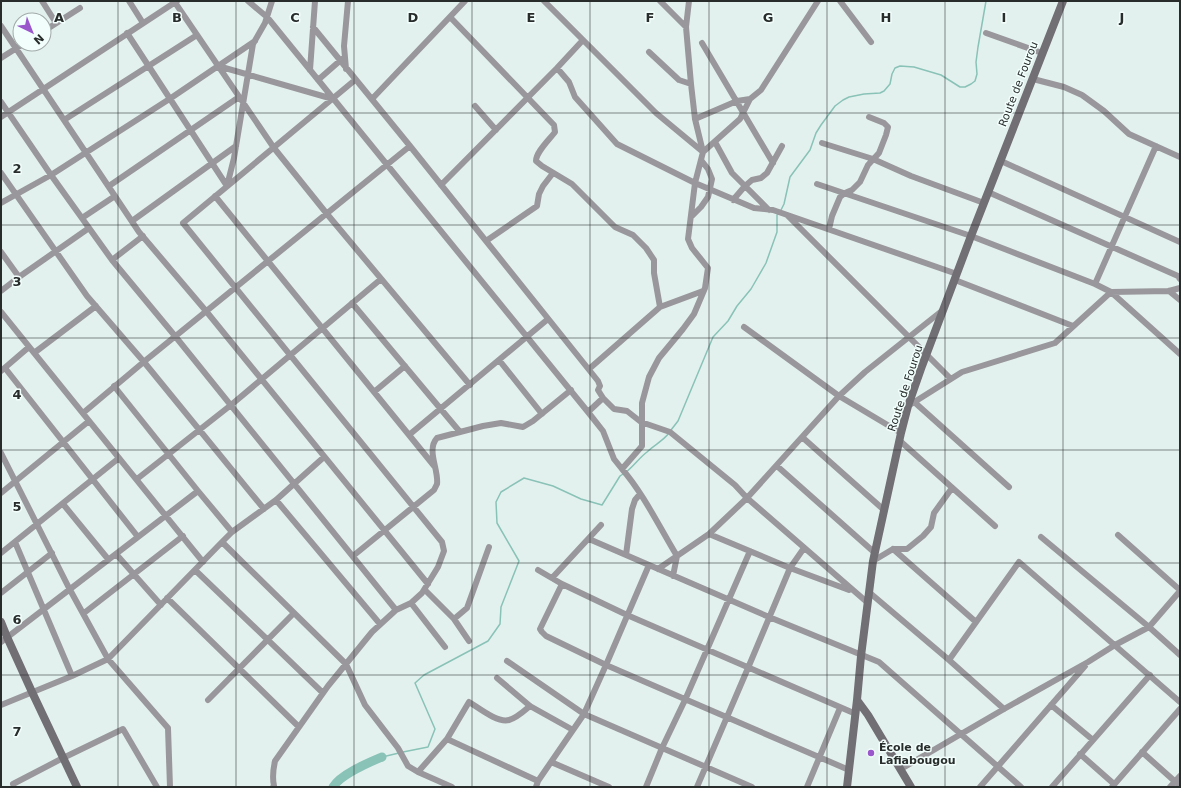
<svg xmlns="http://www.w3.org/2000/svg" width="1181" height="788" font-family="'DejaVu Sans',sans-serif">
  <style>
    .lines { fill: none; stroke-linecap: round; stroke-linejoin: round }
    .stream { stroke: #89c2b7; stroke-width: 1.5 }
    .river { stroke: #89c2b7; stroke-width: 9 }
    .street { stroke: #99979b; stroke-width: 6 }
    .secondary { stroke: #716e74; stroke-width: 8 }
    .grid { fill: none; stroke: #282d2c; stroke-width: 1; stroke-opacity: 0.55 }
    .poi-dot { fill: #9a57cc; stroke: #f1fefb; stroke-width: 1.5 }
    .labels { text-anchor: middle; stroke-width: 3; stroke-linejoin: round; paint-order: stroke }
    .street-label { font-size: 11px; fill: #282d2c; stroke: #f1fefb }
    .poi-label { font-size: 11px; font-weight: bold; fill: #282d2c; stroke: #f1fefb; text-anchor: start }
    .grid-label { font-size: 13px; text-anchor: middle; font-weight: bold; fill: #282d2c; stroke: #f1fefb; stroke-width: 3; stroke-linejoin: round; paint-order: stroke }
  </style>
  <rect width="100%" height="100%" fill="#e3f1ee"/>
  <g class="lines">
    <path class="stream" d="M781,210L784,204L790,177L810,150L816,133L821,125L835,106L843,100L849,97L864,94L880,93L884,91L890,84L892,74L895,68L900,66L914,67L941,75L960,87H965L971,84L975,81L977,74L976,62L978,47L986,1
      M671,430L678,421L713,337L728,321L737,306L751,289L766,263L777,232V215L779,213
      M626,472C634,466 639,458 647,452C654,445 663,441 669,433
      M403,752L428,747L435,729L415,683L424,675L488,641L500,624L501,607L519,561L497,523L496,502L501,492L524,478L553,486L581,499L602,505L620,476L623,474
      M382,757L399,753"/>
    <path class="river" d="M333,787C341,774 368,763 382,757"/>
    <path class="street" d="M42,1L56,23
      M129,1L143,23
      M174,1L274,148L327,214L470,385
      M248,1L267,17L588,412L603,431L614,459L622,469
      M544,1L656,113L703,152L740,119L750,99
      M660,1L686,27
      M840,1L871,42
      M450,17L554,125L555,132C549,140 536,152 536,161L542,166L572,184L615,227L633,235L646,248L654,260V273L660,307
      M1,26L139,232L206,311L428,584
      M313,27L410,146L598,381L600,386L598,390L603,398L614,409L627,411L641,422L670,432L735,485L747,498L868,603
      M44,31L80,8
      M127,33L227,186
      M986,33L1042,53
      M702,43L773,163
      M649,52L679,80L691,84
      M1,58L23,44
      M218,66L333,99
      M557,68L569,82L575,97L617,144L695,183L754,208L773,210L957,274
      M346,69L344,46L348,1
      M310,70L315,1
      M1033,79L1064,87L1082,95L1104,111L1129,134L1180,157
      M318,80L342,59
      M372,99L465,1
      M1,102L51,175L112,260L175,336L396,610
      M475,106L496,130
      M1,117L177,1
      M695,119L737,101L750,99L761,90L818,1
      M64,120L197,35
      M715,142L732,173L769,210
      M822,143L873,159L911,176L984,203
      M1001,161L1180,242
      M1,173L87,296L144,362L264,509
      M817,184L971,236L1095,284L1111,292L1180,354
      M441,185L557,68L583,40
      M109,186L239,97
      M227,186L234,158L253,44L265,23L272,1
      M988,192L1178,276L1180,279
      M215,196L435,467
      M733,200L745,186L752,180L761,178L767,173L782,146
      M1,203L51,175L171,98L255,41
      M788,216L951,379
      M691,217L701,207L708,197L712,179L708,169L701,160
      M82,218L115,196
      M132,221L236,146
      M829,229L832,216L840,197L845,193L852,190L860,182L868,165L879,153L886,135L888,127L884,123L869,117
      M486,241L537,206L539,194L543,186L553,173
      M1,252L19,277
      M112,260L143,236
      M955,280L1073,326
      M1095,284L1156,146
      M1,291L19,277L89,228
      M1169,291L1180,300
      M352,303L460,432
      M1,312L203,562
      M744,327L839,396L901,433
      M34,353L96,306
      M499,360L542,414
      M5,368L138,537
      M589,369L660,307L703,291
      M1,371L29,347
      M114,386L198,491L232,532
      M374,392L405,366
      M912,400L1009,487
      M908,406L962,372L1055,343L1111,292L1169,291L1180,288
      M588,412L603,398
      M83,413L146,360L410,146
      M409,435L548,319
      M802,437L884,510
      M899,440L995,526
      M1,453L69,588L108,659L168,728L170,787
      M777,466L875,553
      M137,479L231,405L381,279
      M1,493L89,421
      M276,500L380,624
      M63,504L108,559
      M709,534L790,568L849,590
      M1118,535L1180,590
      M1041,537L1149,627L1180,655
      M589,539L769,617L879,662L1021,787
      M15,542L72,676
      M222,542L346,664L365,705L398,748L408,766L418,772L452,787
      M893,549L976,622
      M1,553L119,458
      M116,554L161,605
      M626,555L632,509L635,500L640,494
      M353,556L434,490C435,488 436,486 437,484C439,470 426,450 437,438L483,426L501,423L523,427L533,421L571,390
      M873,561L893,549H907L923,536L931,527L934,513L952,488
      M658,569L709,534L747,498L839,396L865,372L943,310
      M195,570L323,693
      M538,570L562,584L627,615L856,714
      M673,576L677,556C660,528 643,493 622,469L642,446V403L649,377L659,358L683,329L694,314L705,288L708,268L692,248L688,239L695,183L703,152L695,119L691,84L686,27L689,1
      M552,578L601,525
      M562,584L540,629L542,632L546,636L606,665L849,770
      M425,590L454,619L469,641
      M1,593L52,553
      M870,593L949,660L1004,709
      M167,598L299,727
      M411,603L445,647
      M84,613L183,536
      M454,619L467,608L489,547
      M1,642L198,491
      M949,660L1019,562L1180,702
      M507,661L584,714L752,787
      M497,678L530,706L573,730
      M208,700L294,613
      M1,705L72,676L108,659L222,542L232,532L276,500L324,457
      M1051,705L1093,740
      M447,739L538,781
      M1142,752L1180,786
      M1080,754L1114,784
      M551,762L609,787
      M901,769L1004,709L1088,662L1115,645L1149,627L1180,591
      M418,772L447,739L469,702C479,708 497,723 509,720C517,718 524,711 530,706
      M13,784L63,758L123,729L157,787
      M273,787L274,786C272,777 273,770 275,761L328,686L372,632L396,610L411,603L422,593L438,567L444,551L442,542L183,223L355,80
      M536,787L538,781L584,714L606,665L649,565
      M646,787L662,748L685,700L750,551
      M697,787L748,668L790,568L804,548
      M807,787L840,708
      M980,787L1085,666
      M1052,787L1150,675
      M1112,787L1180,709
      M1170,787L1180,776"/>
    <path class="secondary" d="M1,622L7,637L32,692L77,787
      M847,787L857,700
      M911,787L868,715L857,700L861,656L873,561L901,433L908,406L922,366L971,236L1063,1"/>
  </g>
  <path class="grid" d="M118,1V787M236,1V787M354,1V787M472,1V787M590,1V787M709,1V787M827,1V787M945,1V787M1063,1V787M1,113H1180M1,225H1180M1,338H1180M1,450H1180M1,563H1180M1,675H1180"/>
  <circle class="poi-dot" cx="871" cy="753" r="4"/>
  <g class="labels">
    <g class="street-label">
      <text transform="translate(1018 84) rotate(-69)" y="4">Route de Fourou</text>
      <text transform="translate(905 388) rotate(-72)" y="4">Route de Fourou</text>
    </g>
    <g class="poi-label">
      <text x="879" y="751">École de<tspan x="879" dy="13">Lafiabougou</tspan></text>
    </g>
  </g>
  <g class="grid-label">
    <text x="59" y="22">A</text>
    <text x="177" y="22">B</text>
    <text x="295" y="22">C</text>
    <text x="413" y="22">D</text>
    <text x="531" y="22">E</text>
    <text x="650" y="22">F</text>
    <text x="768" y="22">G</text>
    <text x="886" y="22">H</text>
    <text x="1004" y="22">I</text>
    <text x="1122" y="22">J</text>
    <text x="17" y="173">2</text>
    <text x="17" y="286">3</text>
    <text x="17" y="399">4</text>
    <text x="17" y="511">5</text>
    <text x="17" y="624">6</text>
    <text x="17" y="736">7</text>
  </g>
  <rect width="1181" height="788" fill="none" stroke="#282d2c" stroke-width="4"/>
  <g transform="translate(32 32) rotate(137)"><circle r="19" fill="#f1fefb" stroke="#a1aaa8"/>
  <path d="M0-3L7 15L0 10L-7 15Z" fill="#9a57cc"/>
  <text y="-6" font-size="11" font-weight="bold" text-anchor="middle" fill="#282d2c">N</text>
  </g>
</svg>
